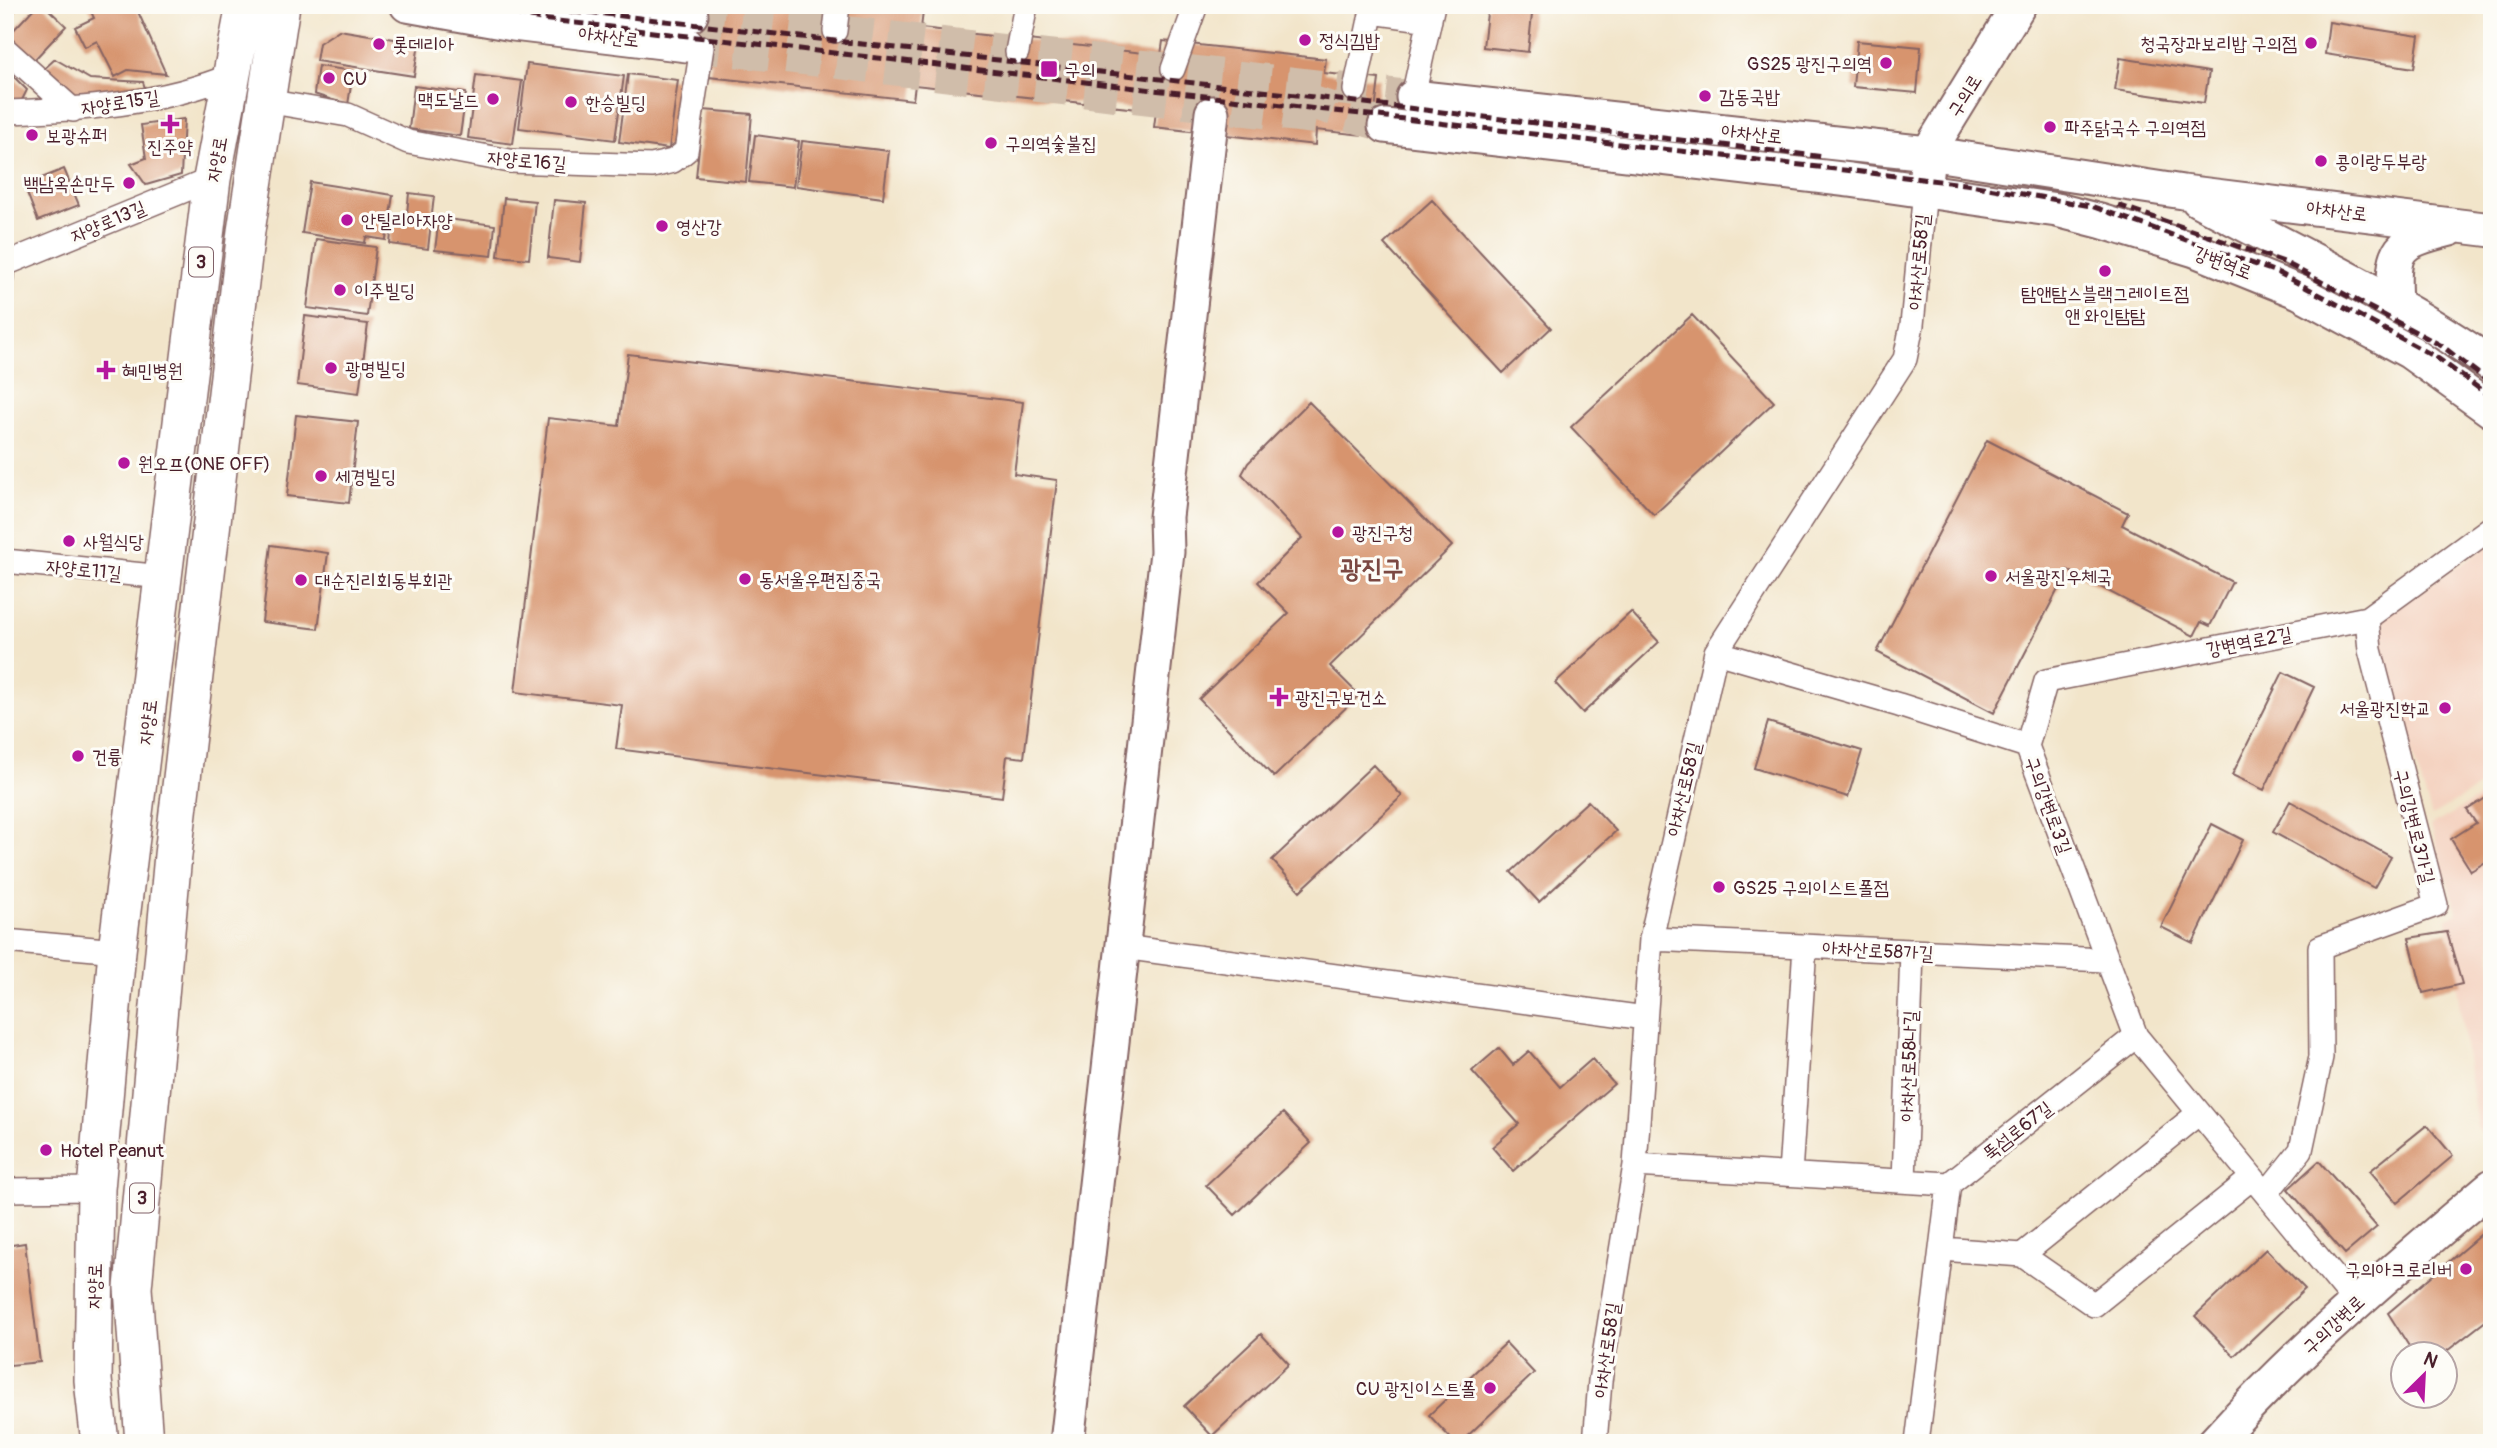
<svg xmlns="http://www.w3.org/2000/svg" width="2497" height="1448" font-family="Pangolin,'Poor Story',sans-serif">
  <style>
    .built { fill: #f4d3c1 }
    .building { fill: #d7946e }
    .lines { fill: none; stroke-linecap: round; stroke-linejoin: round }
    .secondary-tunnel { stroke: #d0bdaa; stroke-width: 33; stroke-dasharray: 33 17; stroke-linecap: butt }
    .street-casing { stroke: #856463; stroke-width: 26 }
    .secondary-casing { stroke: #856463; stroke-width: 37 }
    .primary-casing { stroke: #856463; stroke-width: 40 }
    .street { stroke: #fff; stroke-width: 23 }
    .secondary { stroke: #fff; stroke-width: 33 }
    .primary { stroke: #fff; stroke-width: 37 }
    .rail { stroke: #4a1f2b; stroke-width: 5; stroke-dasharray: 10 5; stroke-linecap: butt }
    .poi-dot { fill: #b5179e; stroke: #fdfcf7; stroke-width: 2.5 }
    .labels { text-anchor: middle; stroke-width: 6; stroke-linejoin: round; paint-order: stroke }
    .shield { fill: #fdfcf7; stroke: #806168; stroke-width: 2 }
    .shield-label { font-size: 18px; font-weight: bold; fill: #4a1f2b }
    .street-label { font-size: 19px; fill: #4a1f2b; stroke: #fdfcf7 }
    .poi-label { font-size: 19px; fill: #4a1f2b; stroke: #fdfcf7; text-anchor: start }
    .district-label { font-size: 26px; font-weight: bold; fill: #7b4842; stroke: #fdfcf7 }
  </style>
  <rect width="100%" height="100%" fill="#fdfcf7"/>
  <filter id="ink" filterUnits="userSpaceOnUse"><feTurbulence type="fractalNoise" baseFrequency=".0143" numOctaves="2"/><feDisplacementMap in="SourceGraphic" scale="14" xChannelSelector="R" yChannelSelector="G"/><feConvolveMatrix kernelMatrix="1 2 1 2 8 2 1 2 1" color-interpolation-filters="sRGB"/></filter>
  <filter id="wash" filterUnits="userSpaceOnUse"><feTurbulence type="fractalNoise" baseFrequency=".00686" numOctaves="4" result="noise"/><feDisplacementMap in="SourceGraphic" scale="28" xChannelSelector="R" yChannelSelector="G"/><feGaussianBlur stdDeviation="1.57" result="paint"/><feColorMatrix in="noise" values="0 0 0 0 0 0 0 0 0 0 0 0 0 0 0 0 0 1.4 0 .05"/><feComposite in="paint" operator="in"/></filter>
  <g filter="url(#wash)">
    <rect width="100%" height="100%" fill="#f2e5ca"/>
    <path class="built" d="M2492,544V779L2432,816L2375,637L2381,617Z
      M2492,790V1139L2487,1143L2477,1127L2447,918L2457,914L2431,826Z"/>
    <g id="blocks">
      <path class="building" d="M5,5H20L5,22Z
        M37,5H44L66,26L34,60L8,36Z
        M88,5H135L166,74L128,70L115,77L97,41L85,47L75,27L94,18Z
        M698,5H861L923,12L921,28L1161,55L1163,41L1326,59L1324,73L1379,79L1372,136L1316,130L1315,145L1154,127L1156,111L915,85L913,100L709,77L711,62L692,59Z
        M1488,5H1533L1528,52L1483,47Z
        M2329,22L2419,36L2414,68L2325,54Z
        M339,30L419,43L414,76L316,61L319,43Z
        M1857,41L1921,47L1917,93L1853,87Z
        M2120,58L2209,72L2204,103L2115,90Z
        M55,59L90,79L143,82L147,94L69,99L43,70Z
        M527,64L624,76L615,140L519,128Z
        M318,66L353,71L348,105L314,94Z
        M628,74L678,80L669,149L619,142Z
        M476,75L522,81L513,144L468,138Z
        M5,76H13L27,90L21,102H5Z
        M414,86L466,93L460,136L409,129Z
        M703,110L752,114L746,182L696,177Z
        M184,119L181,175L146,185L131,164L146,158L141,125Z
        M755,135L799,141L793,187L749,182Z
        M802,141L889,151L883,198L796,186Z
        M64,169L79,205L38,221L24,185Z
        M310,182L393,195L386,240L366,237L365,243L302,233Z
        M409,193L434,196L428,249L390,244L392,222L406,224Z
        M504,198L535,201L529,259L498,256Z
        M554,200L586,203L580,262L548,258Z
        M1432,200L1551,328L1503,373L1384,244Z
        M439,218L495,225L492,256L435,250Z
        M316,239L376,247L367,316L307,308Z
        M15,268L7,330H5V273Z
        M1692,315L1774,402L1654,515L1571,427Z
        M305,316L368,324L359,393L297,385Z
        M628,354L1023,402L1014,474L1057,480L1024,758L1007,756L1002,797L616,749L622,705L515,692L548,418L619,426Z
        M1309,402L1452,546L1330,666L1359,695L1274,777L1199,699L1289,613L1258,582L1302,538L1242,474L1248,463Z
        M296,415L358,422L349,503L287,496Z
        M1987,440L2128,513L2122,525L2232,582L2210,626L2201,622L2194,636L2068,570L1994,713L1877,652Z
        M271,545L328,553L318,629L262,622Z
        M1631,612L1659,642L1583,713L1555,683Z
        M2283,672L2314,687L2264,790L2232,775Z
        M1768,722L1862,751L1848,797L1754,768Z
        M1373,765L1402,796L1300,891L1272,860Z
        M2492,794V858L2471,871L2451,839L2476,823L2467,810Z
        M1588,801L1616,831L1539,902L1511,872Z
        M2290,801L2391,857L2374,888L2273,832Z
        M2212,824L2243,840L2193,943L2161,927Z
        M2447,932L2462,984L2423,993L2409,938Z
        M1499,1048L1513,1065L1529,1051L1560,1087L1592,1059L1614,1084L1513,1171L1492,1147L1519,1124L1472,1071Z
        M1283,1113L1311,1143L1235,1215L1206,1185Z
        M2427,1125L2453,1156L2397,1203L2370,1171Z
        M2319,1161L2377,1227L2345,1254L2288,1189Z
        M2492,1225V1316L2443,1354H2414L2388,1313Z
        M25,1243L40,1362L10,1365L5,1325V1246Z
        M2266,1249L2305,1289L2234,1356L2195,1316Z
        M1261,1334L1289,1364L1212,1436L1184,1406Z
        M1506,1343L1534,1373L1460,1443H1455L1429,1415Z"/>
    </g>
  </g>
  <g filter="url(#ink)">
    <use href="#blocks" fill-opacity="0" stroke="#856463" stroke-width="2"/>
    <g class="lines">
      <path class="secondary-tunnel" d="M691,15L1413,97
        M687,45L1327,119
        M1302,99L1385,126"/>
      <defs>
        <path id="street" d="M1372,12L1430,20
          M835,31L838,5
          M5,49L73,110
          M1017,52L1026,5
          M1173,69L1196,5
          M1355,90L1373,5
          M1413,97L1433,5
          M266,101L348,115L408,142L510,161L652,166L673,161L686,151L702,47
          M5,112C80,110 162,104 232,75
          M5,264L212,179
          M5,561L163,577
          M1716,652L1899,705L2027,746L2136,1036L2355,1302
          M2027,746L2046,681L2367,618L2492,527
          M1651,939L2105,960
          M5,941L117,951
          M1123,947L1645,1018
          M1635,1165L1949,1184
          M1790,1174L1805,946
          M1904,1181L1912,951
          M5,1190L96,1189
          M2266,1194L2301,1150L2321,1057L2320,947L2436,905L2370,650L2367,618
          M1942,1249L2022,1255L2094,1305L2252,1178
          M2022,1255L2199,1113
          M1595,1443L1600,1381L1635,1165L1651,939L1716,652L1905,359L1912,325L1925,190
          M1917,1443L1949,1184L2136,1036"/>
        <path id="secondary" d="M407,5L513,24L687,45
          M595,5L691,15
          M1413,97L1928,153L2183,192L2492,230
          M1385,126L1850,180L2057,210L2100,221L2195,250L2299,292L2410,352L2492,411
          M1926,174L1928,153L2019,5
          M2198,200C2297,253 2400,300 2492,365
          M2395,304C2392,247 2395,243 2450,229
          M1067,1443L1167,552L1166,517L1212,113
          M2214,1443C2299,1349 2395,1268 2492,1186"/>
        <path id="primary" d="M100,1443L93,1380L96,1189L117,951L212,179L245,5
          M144,1443L133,1288L173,855L246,231L281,5"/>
      </defs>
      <use href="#street" class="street-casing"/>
      <use href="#secondary" class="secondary-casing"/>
      <use href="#primary" class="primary-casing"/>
      <use href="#street" class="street"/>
      <use href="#secondary" class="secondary"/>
      <use href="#primary" class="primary"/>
      <path class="rail" d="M471,5L541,19L1965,184L2091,206L2279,273L2436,357L2492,398
        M529,5L1825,157
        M2118,205L2284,262L2442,346L2492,384"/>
    </g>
  </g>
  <g class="poi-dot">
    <circle cx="1305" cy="40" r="7"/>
    <circle cx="2311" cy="43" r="7"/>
    <circle cx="379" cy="44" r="7"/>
    <circle cx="1886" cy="63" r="7"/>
    <rect x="1040" y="60" width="18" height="18" rx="3.5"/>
    <circle cx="329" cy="78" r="7"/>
    <circle cx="1705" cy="96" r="7"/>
    <circle cx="493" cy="99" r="7"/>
    <circle cx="571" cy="102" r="7"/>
    <path d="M166.5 113.5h7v7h7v7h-7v7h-7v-7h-7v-7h7z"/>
    <circle cx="2050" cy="127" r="7"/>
    <circle cx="32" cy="135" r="7"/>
    <circle cx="991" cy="143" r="7"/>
    <circle cx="2321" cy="161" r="7"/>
    <circle cx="129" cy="183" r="7"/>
    <circle cx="347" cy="220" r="7"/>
    <circle cx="662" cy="226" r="7"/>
    <circle cx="2105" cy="271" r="7"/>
    <circle cx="340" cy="290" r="7"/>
    <circle cx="331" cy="368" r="7"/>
    <path d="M102.5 359.5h7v7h7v7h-7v7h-7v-7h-7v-7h7z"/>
    <circle cx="124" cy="463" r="7"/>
    <circle cx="321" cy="476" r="7"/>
    <circle cx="1338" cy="532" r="7"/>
    <circle cx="69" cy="541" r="7"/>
    <circle cx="1991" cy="576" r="7"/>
    <circle cx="745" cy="579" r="7"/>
    <circle cx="301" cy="580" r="7"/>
    <path d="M1275.5 686.5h7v7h7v7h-7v7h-7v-7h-7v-7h7z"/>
    <circle cx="2445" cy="708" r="7"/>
    <circle cx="78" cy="756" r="7"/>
    <circle cx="1719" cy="887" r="7"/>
    <circle cx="46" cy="1150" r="7"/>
    <circle cx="2466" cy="1269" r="7"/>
    <circle cx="1490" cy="1388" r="7"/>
  </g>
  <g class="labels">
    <g class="shield">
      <rect x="189" y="247.5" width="24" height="29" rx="5"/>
      <rect x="130" y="1183.5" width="24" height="29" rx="5"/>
    </g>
    <g class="shield-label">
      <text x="201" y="268">3</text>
      <text x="142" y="1204">3</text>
    </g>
    <g class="street-label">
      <text transform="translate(609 36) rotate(7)" y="7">아차산로</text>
      <text transform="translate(1964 95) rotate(-58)" y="7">구의로</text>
      <text transform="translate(120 102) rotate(-9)" y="7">자양로15길</text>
      <text transform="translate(1752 133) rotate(6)" y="7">아차산로</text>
      <text transform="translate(216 159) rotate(-80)" y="7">자양로</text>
      <text transform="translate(527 160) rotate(5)" y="7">자양로16길</text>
      <text transform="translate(2337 210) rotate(7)" y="7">아차산로</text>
      <text transform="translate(108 221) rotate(-23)" y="7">자양로13길</text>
      <text transform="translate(1918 262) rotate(-85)" y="7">아차산로58길</text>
      <text transform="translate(2223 262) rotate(21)" y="7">강변역로</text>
      <text transform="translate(84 569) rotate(6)" y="7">자양로11길</text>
      <text transform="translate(2249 641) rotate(-11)" y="7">강변역로2길</text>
      <text transform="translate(147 722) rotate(-83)" y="7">자양로</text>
      <text transform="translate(1683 789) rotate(-77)" y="7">아차산로58길</text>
      <text transform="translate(2049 805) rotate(70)" y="7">구의강변로3길</text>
      <text transform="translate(2415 826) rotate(76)" y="7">구의강변로3가길</text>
      <text transform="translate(1878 950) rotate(3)" y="7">아차산로58가길</text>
      <text transform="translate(1908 1066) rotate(-88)" y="7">아차산로58나길</text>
      <text transform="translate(2017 1130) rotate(-38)" y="7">뚝섬로67길</text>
      <text transform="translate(94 1286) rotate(-89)" y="7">자양로</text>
      <text transform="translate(2333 1324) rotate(-43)" y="7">구의강변로</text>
      <text transform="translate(1606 1350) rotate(-82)" y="7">아차산로58길</text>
    </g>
    <g class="poi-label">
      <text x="1319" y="47">정식김밥</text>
      <text x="2297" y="50" text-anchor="end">청국장과보리밥 구의점</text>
      <text x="393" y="51">롯데리아</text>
      <text x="1872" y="70" text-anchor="end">GS25 광진구의역</text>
      <text x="1065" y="76">구의</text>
      <text x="343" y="85">CU</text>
      <text x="1719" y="103">감동국밥</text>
      <text x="479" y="106" text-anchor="end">맥도날드</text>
      <text x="585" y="109">한승빌딩</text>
      <text x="2064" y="134">파주닭국수 구의역점</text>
      <text x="46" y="142">보광슈퍼</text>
      <text x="1005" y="150">구의역숯불집</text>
      <text x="170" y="153" text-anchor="middle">진주약</text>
      <text x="2335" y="168">콩이랑두부랑</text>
      <text x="115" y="190" text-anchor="end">백남옥손만두</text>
      <text x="361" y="227">안틸리아자양</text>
      <text x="676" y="233">영산강</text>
      <text x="354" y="297">이주빌딩</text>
      <text x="2105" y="300" text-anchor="middle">탐앤탐스블랙그레이트점<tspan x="2105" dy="22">앤 와인탐탐</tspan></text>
      <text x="345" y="375">광명빌딩</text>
      <text x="122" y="377">혜민병원</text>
      <text x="138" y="470">원오프(ONE OFF)</text>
      <text x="335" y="483">세경빌딩</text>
      <text x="1352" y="539">광진구청</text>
      <text x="83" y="548">사월식당</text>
      <text x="2005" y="583">서울광진우체국</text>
      <text x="759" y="586">동서울우편집중국</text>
      <text x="315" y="587">대순진리회동부회관</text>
      <text x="1295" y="704">광진구보건소</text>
      <text x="2431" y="715" text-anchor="end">서울광진학교</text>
      <text x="92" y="763">건륭</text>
      <text x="1733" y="894">GS25 구의이스트폴점</text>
      <text x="60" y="1157">Hotel Peanut</text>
      <text x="2452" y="1276" text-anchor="end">구의아크로리버</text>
      <text x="1476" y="1395" text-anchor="end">CU 광진이스트폴</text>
    </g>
    <g class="district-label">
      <text x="1372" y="577">광진구</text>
    </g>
  </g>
  <rect width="2497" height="1448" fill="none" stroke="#fdfcf7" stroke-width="28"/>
  <g transform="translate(2424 1375) rotate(24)"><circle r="33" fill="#fdfcf7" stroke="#b5a4a5" stroke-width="2"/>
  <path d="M0-5L12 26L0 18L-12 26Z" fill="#b5179e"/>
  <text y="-10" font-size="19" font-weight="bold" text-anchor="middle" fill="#4a1f2b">N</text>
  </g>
</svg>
